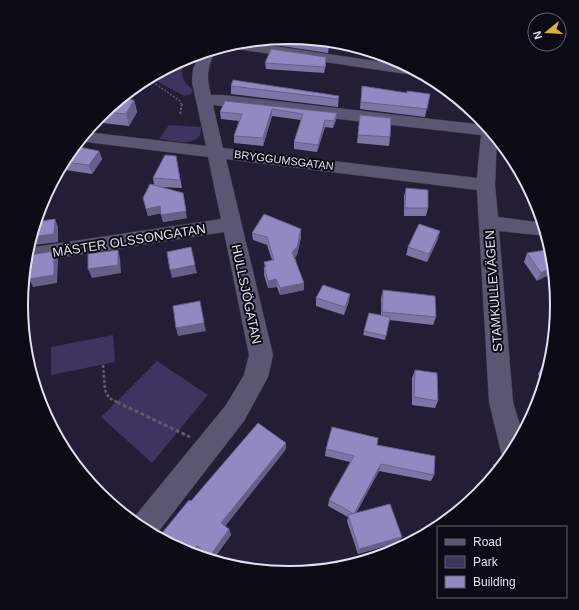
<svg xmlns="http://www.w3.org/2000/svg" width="579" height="610" font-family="Arial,sans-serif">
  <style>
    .green { fill: #3d345f }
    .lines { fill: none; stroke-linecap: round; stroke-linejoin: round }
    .minor-casing { stroke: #3b384b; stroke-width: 1 }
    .path-far3 { stroke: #5e5a6f; stroke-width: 1.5; stroke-dasharray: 2 1.5; stroke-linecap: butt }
    .path-far2 { stroke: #5e5a6f; stroke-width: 2; stroke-dasharray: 2.5 1.5; stroke-linecap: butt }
    .path-far1 { stroke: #5e5a6f; stroke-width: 2.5; stroke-dasharray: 3 2; stroke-linecap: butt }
    .path { stroke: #5e5a6f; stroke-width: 3; stroke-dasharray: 4 2.5; stroke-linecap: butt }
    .minor { fill: #5b5772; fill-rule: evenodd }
    .wall { fill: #7e75a7 }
    .shaded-wall { fill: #665f88 }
    .building { fill: #9288c2; stroke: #665f88 }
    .labels { text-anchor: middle; stroke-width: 4; stroke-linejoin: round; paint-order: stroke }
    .far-street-label { font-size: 11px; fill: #e2e0f0; stroke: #0c0a14 }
    .street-label { font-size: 13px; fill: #e2e0f0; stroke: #0c0a14 }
    .rim { fill: none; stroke: #e2e0f0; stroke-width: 2 }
  </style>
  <rect width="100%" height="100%" fill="#231e35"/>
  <path class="green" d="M182,59L184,61C180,76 182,80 193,90L191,94L184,96L149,77Z
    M169,125L201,127C203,149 172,141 159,139Z
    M113,335L115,362L51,375V347Z
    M157,361L208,395L152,463L101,417Z"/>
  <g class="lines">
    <defs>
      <path id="minor" d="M240,41L409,66L426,75L420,76L230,48L224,46Z
        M214,49L215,51C207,70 206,75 211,95H223L484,125L487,124L497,137L495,185L498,217L544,223L548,236L499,231L513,402L523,435L513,454L507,462L505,461L501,452L489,402L477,190L226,159L273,355L268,377L244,421L155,536L140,528L131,521L226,405L244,375L249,355L224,232L26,263L27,248L221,219L208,157L78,141L86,132L206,146L192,82L193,69L200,53ZM213,105L481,135L477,178L223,148Z"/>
    </defs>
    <use href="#minor" class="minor-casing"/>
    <path class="path-far3" d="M147,78L180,101L182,105"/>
    <path class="path-far2" d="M180,114L182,104"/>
    <path class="path-far1" d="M103,365L105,390L109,398L119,403"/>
    <path class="path" d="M117,402L190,437
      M494,464L497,473"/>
    <use href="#minor" class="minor"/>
  </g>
  <path class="wall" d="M290,36L330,41L328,53L275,45V38Z
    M265,63L326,64L324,73L266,69Z
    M231,86L339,96L338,107L231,94Z
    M362,86L407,93L430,94L425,117L360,109Z
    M119,99L134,100L137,112L129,126L94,122L100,115Z
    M225,101L337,113L336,120L333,128L325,127L317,152L294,149V142L301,120L272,116L263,146L234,143V136L239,121L221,119L220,112Z
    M360,115L390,137L389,146L357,143Z
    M99,151L102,159L92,174L59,169L66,156Z
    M510,152L513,156L518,165L507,160Z
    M176,156L182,188L159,187L187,218L163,222L161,213L148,216L146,209L154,185L153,178Z
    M406,188L428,208L426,216H404V196Z
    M252,233L301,237L297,255L295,257L304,290L280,295L277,287L268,288L264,275V267H265L264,262L272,260L267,245L253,240Z
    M438,239L427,262L406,255L408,247Z
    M527,253H553L537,281L524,262Z
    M383,290L436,317L433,325L389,320L385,340L363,335L364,331L381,315V298Z
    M316,298L349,301L344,315L316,306Z
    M542,366H550L544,387L538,374Z
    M415,370L438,401L435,408L412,405V378Z
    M377,445L434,475L431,481L379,471L356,513L399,542L358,554L347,521L348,517L328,506L329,500L350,462L325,456L326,449Z
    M286,449L225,526L229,529L231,535L212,561L199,551L196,556L187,553L191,501Z"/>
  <path class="shaded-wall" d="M329,40L330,41L328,53Z
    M326,57V64L324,73L325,67Z
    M134,100L137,112L129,126L126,114Z
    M272,109V116L263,146V138Z
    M337,113L336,120L333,128L334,121Z
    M325,120V127L317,152L318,145Z
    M99,151L102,159L92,174L89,165Z
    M183,193L187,218L163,222L161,215Z
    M160,206L162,213L148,216L146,209Z
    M55,219L58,227V242L35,245L31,237Z
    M301,229V237L297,255L292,260V252Z
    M440,231L438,239L427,262L429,254Z
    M118,250L120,258L121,273L92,278L88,269Z
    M54,251L58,260L57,283L33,287L29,279Z
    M195,265L197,273L172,278L170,270Z
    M554,266L555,272L537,281L541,273Z
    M276,279L277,287L268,288V281Z
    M304,283V290L280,295V288Z
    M350,294L349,301L344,315L345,307Z
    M204,323L206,331L178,336L176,328Z
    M286,443V449L223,529L221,523Z
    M381,464L379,471L353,519L354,514Z
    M229,529L231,535L212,561L210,556Z
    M402,537L399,542L358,554L359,549Z
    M197,546L199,551L196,556L191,554Z"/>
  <path class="building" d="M271,49L326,57L325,67L265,63Z
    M233,80L339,96L338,99L231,86Z
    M362,86L407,93V91L430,94L427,109L361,102Z
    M119,99L134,100L126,114L104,112Z
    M225,101L337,113L334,121L325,120L318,145L294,142L303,114L272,109L263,138L234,136L242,114L220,112Z
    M360,115L391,118L390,137L358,135Z
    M74,146L99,151L89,165L63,162L66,156Z
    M165,155L176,156L180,180L153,178Z
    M150,184L183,193L186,211L161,215L160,206L146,209L143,198Z
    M406,188L428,190V208H405Z
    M264,214L301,229L297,247L292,252L304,283L280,288L276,279L268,281L264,267H266L264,262L274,260L267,237L252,233Z
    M55,219L54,234L31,237L35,222Z
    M419,224L440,231L429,254L408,247Z
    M191,247L195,265L170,270L167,252Z
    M552,249L553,253L554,266L541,273L527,253Z
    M118,250V265L88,269V254Z
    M54,251V275L29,279L30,255Z
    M323,285L350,294L345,307L316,298Z
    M383,290L435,296L436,317L382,312Z
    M200,301L204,323L176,328L173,306Z
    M369,313L390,317L386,336L364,331Z
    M542,366H550L547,376Z
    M415,370L437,373L438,401L414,397Z
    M258,423L286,443L221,523L229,529L210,556L197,546L191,554L187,553L158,538L189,500L191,501Z
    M332,427L378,438L377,445L435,456L434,475L381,464L354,514L329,500L354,456L326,449Z
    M390,504L402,537L359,549L348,515Z"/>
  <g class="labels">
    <g class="far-street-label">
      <text transform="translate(284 160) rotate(7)" y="4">BRYGGUMSGATAN</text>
    </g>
    <g class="street-label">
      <text transform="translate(129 240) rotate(-9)" y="5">MÄSTER OLSSONGATAN</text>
      <text transform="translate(493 291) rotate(-94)" y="5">STAMKULLEVÄGEN</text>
      <text transform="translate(247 294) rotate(78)" y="5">HULLSJÖGATAN</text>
    </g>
  </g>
  <path d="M0 0H579V610H0ZM28 305a261 261 0 1 1 522 0a261 261 0 1 1-522 0Z" fill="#0c0a14" fill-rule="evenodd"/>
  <path class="rim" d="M28 305a261 261 0 1 1 522 0a261 261 0 1 1-522 0Z"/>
  <rect x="437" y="526" width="130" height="72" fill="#0c0a14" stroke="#62606c"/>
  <rect x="445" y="539" width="20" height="6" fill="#5b5772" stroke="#62606c"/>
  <text x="473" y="546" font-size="12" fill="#e2e0f0">Road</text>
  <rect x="445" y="556" width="20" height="12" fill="#3d345f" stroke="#62606c"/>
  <text x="473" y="566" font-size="12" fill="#e2e0f0">Park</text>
  <rect x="445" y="576" width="20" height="12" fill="#9288c2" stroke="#62606c"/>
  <text x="473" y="586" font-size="12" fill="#e2e0f0">Building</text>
  <g transform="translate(547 32) rotate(252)"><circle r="19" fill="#0c0a14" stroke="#62606c"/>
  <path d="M0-3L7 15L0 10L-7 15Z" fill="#e6ad36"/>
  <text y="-6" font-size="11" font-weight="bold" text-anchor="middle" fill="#e2e0f0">N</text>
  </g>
</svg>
